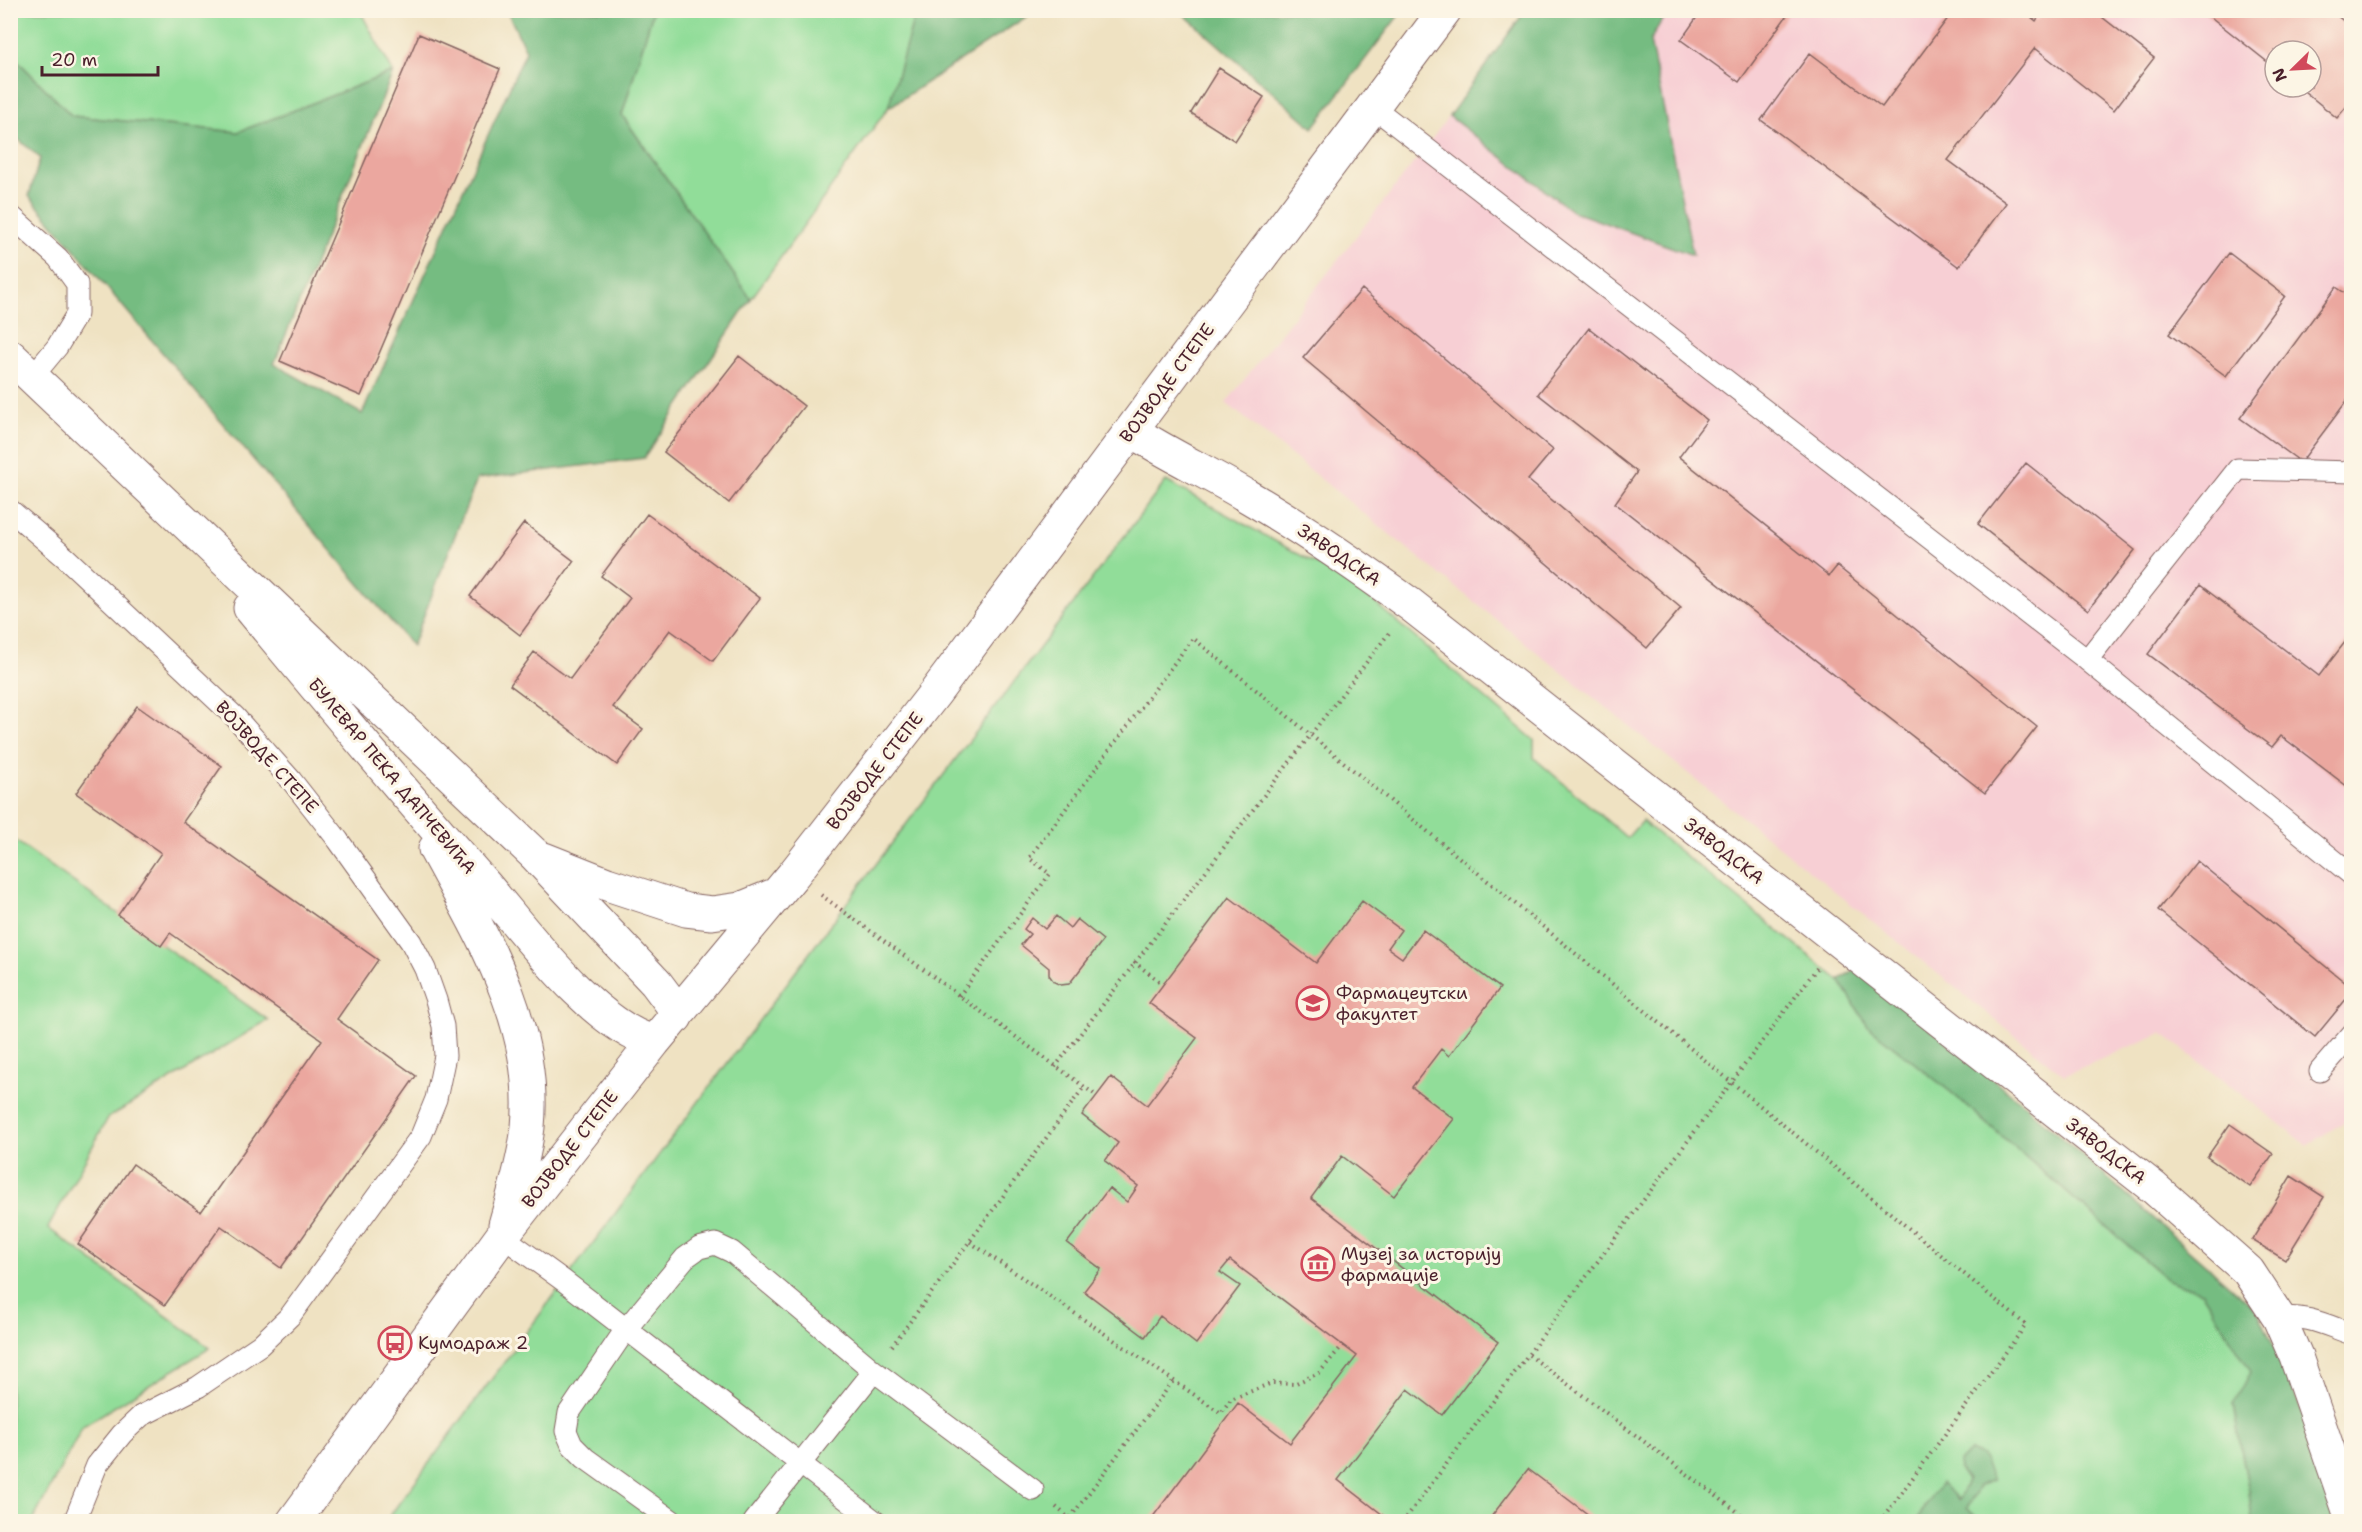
<svg xmlns="http://www.w3.org/2000/svg" width="2362" height="1532" font-family="'Shantell Sans',sans-serif">
  <style>
    .built { fill: #f7cfd4; fill-rule: evenodd }
    .green { fill: #91dd99; stroke: #6e7e62; stroke-width: 1.5 }
    .forest { fill: #74bc81; stroke: #5f6e56; stroke-width: 1.5 }
    .building { fill: #eba79f }
    .lines { fill: none; stroke-linecap: round; stroke-linejoin: round }
    .lane-casing { stroke: #846360; stroke-width: 23 }
    .street-casing { stroke: #846360; stroke-width: 35 }
    .secondary-casing { stroke: #846360; stroke-width: 35 }
    .path { stroke: #846360; stroke-width: 4; stroke-dasharray: 1.5 4.5; stroke-linecap: butt }
    .lane { stroke: #fff; stroke-width: 21 }
    .street { stroke: #fff; stroke-width: 33 }
    .secondary { stroke: #fff; stroke-width: 33 }
    .labels { text-anchor: middle; stroke-width: 6; stroke-linejoin: round; paint-order: stroke }
    .street-label { font-size: 18px; fill: #4a1f2b; stroke: #fcf5e5 }
    .poi-label { font-size: 18px; fill: #4a1f2b; stroke: #fcf5e5; text-anchor: start }
  </style>
  <rect width="100%" height="100%" fill="#fcf5e5"/>
  <filter id="ink" filterUnits="userSpaceOnUse"><feTurbulence type="fractalNoise" baseFrequency=".0167" numOctaves="2"/><feDisplacementMap in="SourceGraphic" scale="12" xChannelSelector="R" yChannelSelector="G"/><feConvolveMatrix kernelMatrix="1 2 1 2 8 2 1 2 1" color-interpolation-filters="sRGB"/></filter>
  <filter id="wash" filterUnits="userSpaceOnUse"><feTurbulence type="fractalNoise" baseFrequency=".008" numOctaves="4" result="noise"/><feDisplacementMap in="SourceGraphic" scale="24" xChannelSelector="R" yChannelSelector="G"/><feGaussianBlur stdDeviation="1.35" result="paint"/><feColorMatrix in="noise" values="0 0 0 0 0 0 0 0 0 0 0 0 0 0 0 0 0 1.4 0 .05"/><feComposite in="paint" operator="in"/></filter>
  <g filter="url(#wash)">
    <rect width="100%" height="100%" fill="#efe2c2"/>
    <path class="built" d="M1525,11H2351V1118L2307,1145L2162,1033L2064,1075L1226,403L1426,147ZM2275,51H2311V87H2275Z"/>
    <path class="green" d="M10,11H360L393,72L238,132L72,116L11,54Z
      M653,11H916L888,108L751,299L622,115Z
      M1166,481L1353,584L1534,740V758L1627,838L1642,821L1839,980L1868,1026L1952,1093L2168,1280L2202,1292L2252,1372L2233,1405L2249,1491L2252,1521H1980L1967,1509L1979,1486L1993,1480L1960,1470L1967,1480L1959,1501L1941,1484L1918,1519L1921,1522H385L855,892Z
      M10,837L268,1020L108,1118L48,1228L210,1348L83,1426L32,1522L10,1521Z"/>
    <path class="forest" d="M507,11H653L622,115L751,299L644,458L477,479L412,646L29,196L40,158L11,133V54L72,116L238,132L393,72L274,364L362,414L526,51Z
      M916,11V10L1035,11L888,108Z
      M1180,11H1402L1313,128Z
      M1525,11H1667L1650,41L1693,255L1572,211L1449,116Z
      M1857,969L2020,1101L2258,1311L2299,1404L2337,1521H2252L2249,1491L2233,1405L2251,1372L2202,1292L2168,1280L1952,1093L1868,1026L1839,980Z
      M1970,1451L1982,1456L1993,1480L1979,1486L1967,1508L1980,1521H1921L1918,1519L1924,1506L1941,1483L1959,1500L1967,1480L1960,1470L1959,1462Z"/>
    <g id="blocks">
      <path class="building" d="M1702,10H1791L1739,82L1681,40Z
        M1954,10H2022L2036,21L2043,10H2093L2154,58L2114,110L2035,48L1948,160L2006,203L1959,267L1761,120L1810,53L1882,107Z
        M2202,10H2330L2352,28V100L2337,118L2299,87H2311V51H2275V68Z
        M419,34L500,69L361,396L280,361Z
        M1219,68L1264,97L1235,141L1191,113Z
        M2229,253L2285,296L2226,376L2169,334Z
        M2336,287L2352,298V394L2301,462L2240,418Z
        M1362,289L1553,450L1528,480L1681,608L1647,648L1303,358Z
        M1589,328L1707,420L1679,457L1829,576L1837,566L2037,727L1985,793L1615,503L1637,472L1538,394Z
        M739,356L804,406L729,503L664,452Z
        M2026,463L2135,550L2088,610L1978,524Z
        M647,514L760,598L713,661L670,630L613,707L643,729L617,765L510,685L534,652L570,679L630,598L601,576Z
        M524,523L574,561L520,635L470,596Z
        M2200,585L2319,676L2352,633V790L2281,736L2272,747L2148,654Z
        M137,706L222,766L183,822L378,960L337,1019L416,1076L281,1268L221,1226L165,1305L78,1244L133,1164L201,1212L322,1040L170,933L161,946L118,915L161,853L76,793Z
        M2197,861L2352,988V992L2315,1037L2158,910Z
        M1229,897L1316,963L1362,901L1401,930L1388,948L1402,958L1423,930L1500,988L1449,1056L1441,1049L1412,1087L1454,1119L1394,1196L1342,1156L1311,1198L1498,1342L1442,1415L1408,1389L1338,1480L1392,1522H1149L1238,1403L1290,1443L1357,1356L1230,1260L1220,1272L1240,1286L1196,1344L1160,1316L1145,1337L1084,1291L1101,1269L1067,1243L1109,1188L1127,1202L1138,1186L1105,1161L1118,1143L1082,1115L1111,1077L1147,1105L1197,1038L1149,1003Z
        M1056,916L1070,928L1077,919L1103,940L1069,984L1061,985L1054,982L1049,975V968L1021,945L1030,934L1024,929L1032,918L1045,929Z
        M2230,1124L2273,1154L2250,1187L2207,1157Z
        M2291,1176L2324,1197L2285,1260L2252,1240Z
        M1528,1469L1598,1522H1487Z"/>
    </g>
  </g>
  <g filter="url(#ink)">
    <use href="#blocks" fill-opacity="0" stroke="#846360" stroke-width="1.5"/>
    <g class="lines">
      <defs>
        <path id="lane" d="M1373,107L2087,660L2352,875
          M10,215L58,258L77,284V314L57,347L33,376
          M10,510L66,558L235,717L291,780L338,840L411,942L425,969L436,1000L443,1026L445,1056L436,1099L421,1136L290,1316L260,1345L198,1387L141,1416L122,1434L97,1465L74,1522
          M2087,660L2238,469L2352,472
          M2320,1071L2352,1034
          M502,1236L564,1281L876,1522
          M2279,1318C2305,1314 2328,1326 2352,1334
          M674,1522L585,1458L572,1445L566,1431L569,1413L626,1329L685,1258L699,1248L715,1244L732,1252L874,1371L1033,1490
          M754,1522L874,1371"/>
        <path id="street" d="M1132,431C1169,455 1209,473 1247,496C1304,529 1357,566 1411,605L2154,1188L2248,1271L2279,1318L2296,1357L2352,1519"/>
        <path id="secondary" d="M10,356L534,854L656,983L671,1003L676,1017
          M250,608C328,702 405,795 486,886C527,934 594,1026 654,1042
          M435,849C481,934 538,1025 528,1127C524,1160 514,1193 505,1225
          M544,859L607,884L686,910L712,913L740,909L777,894
          M293,1522L502,1236L654,1042L793,875L935,693L1445,10"/>
      </defs>
      <use href="#lane" class="lane-casing"/>
      <use href="#street" class="street-casing"/>
      <use href="#secondary" class="secondary-casing"/>
      <path class="path" d="M821,895L1097,1096
        M1134,962L1163,984
        M959,996L1050,874L1029,858L1193,638L2026,1325L1880,1522
        M1055,1067L1389,633
        M970,1242L1221,1413L1231,1399L1272,1383L1294,1384L1319,1373L1343,1345
        M892,1346L1084,1087
        M1529,1355L1751,1522
        M1056,1507L1069,1518
        M1067,1522L1174,1380
        M1403,1522L1817,968"/>
      <use href="#lane" class="lane"/>
      <use href="#street" class="street"/>
      <use href="#secondary" class="secondary"/>
    </g>
  </g>
  <defs>
    <symbol id="university-ring" viewBox="-11 -11 22 22"><circle r="9.5" fill="#fcf5e5" stroke="#d1495b" stroke-width="1.5"/><path d="M0-5L7-2L0 1L-7-2ZM-4 1L0 2.5L4 1V4Q0 6-4 4Z" fill="#d1495b"/></symbol>
    <symbol id="museum-ring" viewBox="-11 -11 22 22"><circle r="9.5" fill="#fcf5e5" stroke="#d1495b" stroke-width="1.5"/><path d="M0-6L6-3V-2H-6V-3ZM-5-1h2V3h-2ZM-1-1h2V3h-2ZM3-1h2V3H3ZM-6 4H6V6H-6Z" fill="#d1495b"/></symbol>
    <symbol id="bus-ring" viewBox="-11 -11 22 22"><circle r="9.5" fill="#fcf5e5" stroke="#d1495b" stroke-width="1.5"/><path d="M-5-6H5V4H4V6H2V4H-2V6H-4V4H-5ZM-3.5-4V0h7V-4ZM-3.5 1.2v1.5H-2V1.2ZM2 1.2v1.5H3.5V1.2Z" fill="#d1495b"/></symbol>
  </defs>
  <g fill-rule="evenodd">
    <use href="#university-ring" x="1294" y="984" width="38" height="38"/>
    <use href="#museum-ring" x="1299" y="1245" width="38" height="38"/>
    <use href="#bus-ring" x="376" y="1324" width="38" height="38"/>
  </g>
  <g class="labels">
    <g class="street-label">
      <text transform="translate(1167 383) rotate(-53)" y="6">ВОЈВОДЕ СТЕПЕ</text>
      <text transform="translate(1339 555) rotate(34)" y="6">ЗАВОДСКА</text>
      <text transform="translate(267 757) rotate(48)" y="6">ВОЈВОДЕ СТЕПЕ</text>
      <text transform="translate(875 771) rotate(-52)" y="6">ВОЈВОДЕ СТЕПЕ</text>
      <text transform="translate(392 776) rotate(50)" y="6">БУЛЕВАР ПЕКА ДАПЧЕВИЋА</text>
      <text transform="translate(1724 851) rotate(38)" y="6">ЗАВОДСКА</text>
      <text transform="translate(570 1149) rotate(-52)" y="6">ВОЈВОДЕ СТЕПЕ</text>
      <text transform="translate(2106 1151) rotate(38)" y="6">ЗАВОДСКА</text>
    </g>
    <g class="poi-label">
      <text x="1336" y="999">Фармацеутски<tspan x="1336" dy="21">факултет</tspan></text>
      <text x="1341" y="1260">Музеј за историју<tspan x="1341" dy="21">фармације</tspan></text>
      <text x="418" y="1349">Кумодраж 2</text>
    </g>
  </g>
  <rect width="2362" height="1532" fill="none" stroke="#fcf5e5" stroke-width="36"/>
  <g transform="translate(2293 69) rotate(246)"><circle r="28" fill="#fcf5e5" stroke="#b59f9b" stroke-width="1.5"/>
  <path d="M0-4.5L10 22L0 15L-10 22Z" fill="#d1495b"/>
  <text y="-9" font-size="16" font-weight="bold" text-anchor="middle" fill="#4a1f2b">N</text>
  </g>
  <path d="M42 66v9h116v-9" fill="none" stroke="#4a1f2b" stroke-width="3"/>
  <text x="51" y="66" font-size="18" fill="#4a1f2b" stroke="#fcf5e5" stroke-width="4.5" paint-order="stroke">20 m</text>
</svg>
